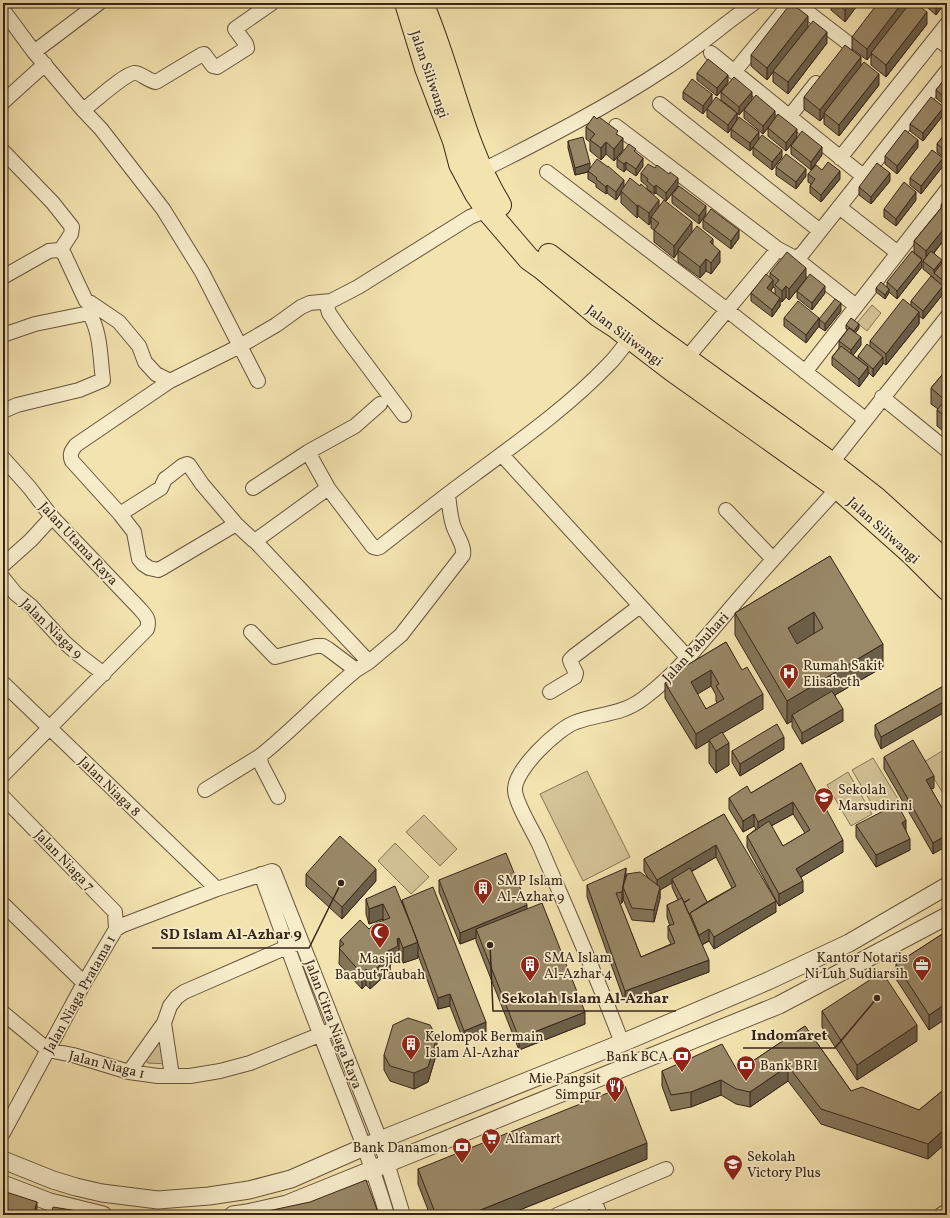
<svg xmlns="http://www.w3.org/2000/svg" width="950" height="1218" font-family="Vollkorn,serif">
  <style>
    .green { fill: #d3c396; stroke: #867458 }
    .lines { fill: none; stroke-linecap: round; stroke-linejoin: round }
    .minor-casing { stroke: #67543e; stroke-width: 16 }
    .tertiary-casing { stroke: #67543e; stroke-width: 19 }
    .primary-casing { stroke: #382519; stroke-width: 24 }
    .minor { stroke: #f7edcb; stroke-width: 14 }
    .tertiary { stroke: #f7edcb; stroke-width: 17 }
    .primary { stroke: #f3e3af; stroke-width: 22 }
    .wall { fill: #847559; stroke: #382519; fill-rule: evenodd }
    .shaded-wall { fill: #6b5f48; stroke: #382519 }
    .building { fill: #998867; stroke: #382519; fill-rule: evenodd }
    .labels { text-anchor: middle; stroke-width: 3.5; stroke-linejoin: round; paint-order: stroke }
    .street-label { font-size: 14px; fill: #382519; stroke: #f7edcb }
    .poi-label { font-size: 14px; fill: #382519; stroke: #f7edcb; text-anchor: start }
    .leader { fill: none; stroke: #382519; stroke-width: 1.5 }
    .callout-dot { fill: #382519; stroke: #f7edcb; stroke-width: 1.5 }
    .callout-label { font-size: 15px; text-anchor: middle; font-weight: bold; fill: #382519; stroke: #f7edcb; stroke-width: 3.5; stroke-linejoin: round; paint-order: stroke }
  </style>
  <rect width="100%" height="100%" fill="#f3e3af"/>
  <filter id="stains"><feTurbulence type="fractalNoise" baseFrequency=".005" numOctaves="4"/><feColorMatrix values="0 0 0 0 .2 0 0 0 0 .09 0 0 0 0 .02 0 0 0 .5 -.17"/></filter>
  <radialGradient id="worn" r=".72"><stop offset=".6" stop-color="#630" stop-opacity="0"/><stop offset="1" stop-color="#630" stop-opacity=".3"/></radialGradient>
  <path class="green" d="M872,305L881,313L867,331L857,323Z
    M947,748V800L924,762Z
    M873,758L898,799L876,811L852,770Z
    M587,771L630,857L583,881L540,794Z
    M848,772L872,814L851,826L827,785Z
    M424,815L457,849L440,866L406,832Z
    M395,843L429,877L411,894L378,861Z
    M158,1031L168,1064L148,1063L144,1058Z"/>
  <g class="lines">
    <defs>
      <path id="minor" d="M3,10L34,52L83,110L101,129L163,209L202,272L240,346L170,381L76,445C72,450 69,454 72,461L120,514L134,532L139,559L143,564L149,568L158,570L162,568L236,524
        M936,38L947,46
        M34,52L99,3
        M711,53L863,176
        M734,72L785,10L794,5L801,7L848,43
        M3,102L45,64
        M660,104L820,231
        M83,110C93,103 123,75 134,73C140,72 148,81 156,82L201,55L204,54L213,66L217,67L247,48L246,44L235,29L236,28L272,3
        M789,117L816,83
        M616,126L778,249L795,258L802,254L947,71
        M3,151L53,203L72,227L71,234L60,251
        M840,158L947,24
        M481,171C545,139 607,107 666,68C697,48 724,24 754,3
        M547,172L727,310L865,419
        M839,207L898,253
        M795,258L856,306
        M3,277L49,251C55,250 59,249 64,254L86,301L91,303L119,322L139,346L145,362L156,374L170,381
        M326,302L329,313L342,332L404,415
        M3,335L35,324L89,313C101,332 100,358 103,380L79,390L17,405L3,411
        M686,359L778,249
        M805,372L947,190
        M258,381L240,346L276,325L301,307L310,303L331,301L358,287L470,217L487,210
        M882,397L947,450
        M308,452L328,488
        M502,455L688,658
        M3,458L29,487L52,517L139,608C146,616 150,619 147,629L3,775
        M826,470L947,317
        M253,488L308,452L355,426L380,404
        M726,510L773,559
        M120,514L161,488L165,479L168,477L182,466L187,464L189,465L202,484L236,524L253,540L255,541L328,488L373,547L377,548L380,547C412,522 443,497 475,474C521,440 569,406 609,364C617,356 623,347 630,338
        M255,541L369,662
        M3,565L31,540L52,517
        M3,578L16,594L31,606L64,642L79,655L104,674
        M251,632L275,657L316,646H323L328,649L356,670L369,662L401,635L463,555C465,546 456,535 453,525C450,515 449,504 448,494
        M3,683L217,889
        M550,692L575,677L576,673L571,663L570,660L574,656L640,606
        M205,790L260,756
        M3,797L115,912L116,929
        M278,797L261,764L260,756C294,729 323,697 356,670
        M261,874C281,929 300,983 321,1036C344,1096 369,1154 387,1215
        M3,904L84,983
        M3,1013L48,1050L73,1055L129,1072L158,1076H190L220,1071L250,1063L329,1031
        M164,1023L172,1076
        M622,1043C597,976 567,910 539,844C533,831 515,802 515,790C514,770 558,728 576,722C601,713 622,715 644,698C681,670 710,632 740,597C772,560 805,524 838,488
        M129,1072L164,1023L170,1006L177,997L184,992L287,947L296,944
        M3,1133L84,983L116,929L123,925L217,889L272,871L274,872L380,1140L403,1215
        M594,1200L600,1215
        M557,1215L666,1169
        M941,1215L947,1211"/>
      <path id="tertiary" d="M3,1160L53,1180L76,1187L102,1193L158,1200L209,1196L249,1190L291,1179L380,1140L622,1043L768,981L849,943L947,886
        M3,1184L50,1202L103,1215
        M233,1215L247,1213L287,1204L779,1005L947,916"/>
      <path id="primary" d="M406,3L426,68L454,141L460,164L476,194L487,210L529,259L543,269L599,316L616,327L672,370L838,488L912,554L947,589
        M422,3C451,69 462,143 500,205
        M549,255L653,335L832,464L877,499L947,563"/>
    </defs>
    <use href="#minor" class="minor-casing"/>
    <use href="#tertiary" class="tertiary-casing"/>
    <use href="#primary" class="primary-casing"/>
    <use href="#minor" class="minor"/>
    <use href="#tertiary" class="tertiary"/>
    <use href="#primary" class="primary"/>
  </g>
  <path class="wall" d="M831,3H859L845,22L831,10Z
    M908,3V7L927,24L886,77L871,65V54L867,60L852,49V37Z
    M922,3H945L936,15Z
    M808,27L827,43L788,94L773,82V72L767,80L751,66V55Z
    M861,66L879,85L839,136L824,124V116L820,121L804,109V97Z
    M697,73L728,82L717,96L697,80Z
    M947,76V107L936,98V90Z
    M683,92L712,94L703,114L683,99Z
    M721,92L752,100L739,115L737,113V120L728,133L707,117V109L735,111L721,100Z
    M744,110L775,118L797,137L786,151L768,136V128L763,134L744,118Z
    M944,114L923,141L910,131V124Z
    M586,127L618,135L623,150L614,161L606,154L601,160L590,151V142L586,139Z
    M731,129L759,139L782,157L772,170L753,155V148L750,151L731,137Z
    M947,131V160L937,152V144Z
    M568,141L590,168L624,186L659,207L692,232L713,245L720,262L711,274L706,271L700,278L678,262V252L674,258L654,242V230L651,228V221L649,225L638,216L637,218L621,203V193L616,200L607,193L606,194L596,187V184L588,179V172L575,175L568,148Z
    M791,146L822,155L811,170L791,154Z
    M918,147L897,174L885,164V156Z
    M636,153L643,166L636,176L626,169L624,172L617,167V159Z
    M943,166L921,194L910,185V178Z
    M776,167L806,176L796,189L776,175Z
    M822,170L840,179L821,202L810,193V186L811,184L808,182V174Z
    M641,173L678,186L666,201L656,193L654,194L647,189V186L641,181Z
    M890,181L871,204L859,195V187Z
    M672,195L706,214L699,224L672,203Z
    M947,197V236L934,253L942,263L947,257V289L946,291L943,288V294L923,319L919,316V324L886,365L883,363V364L873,377L868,372V375L859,387L832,365V357L839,348V341L848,330L846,329V325L859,328L855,333L861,345L853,355L858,359V356L870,346V341L911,305V301L934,279V278L923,269V261L924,260L914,253V241L941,208V205Z
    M916,200L896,226L884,217V209Z
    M703,220L739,238L731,249L703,228Z
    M922,267L897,299L889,292L885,299L876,292V288L887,287V282Z
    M770,273L806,279L789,300L786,297L782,302L780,301V306L772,317L751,301V293L770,277ZM773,287L775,288V294L771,291Z
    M797,291L825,293L812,310L797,298Z
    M841,311L825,331L819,327V319Z
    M784,318L819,326L806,343L784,326Z
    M947,369V434L937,426V410L938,409L931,404V388Z
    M830,556L883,667L835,695L843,721L802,744L792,727V721L787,724L735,635V613Z
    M726,642L763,709L722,733L729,765L716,773L709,763V741L696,749L665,698V683L679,674V670ZM711,686L716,695V701L717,703L706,709L697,694Z
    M947,684L881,749L875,736V725Z
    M784,749L740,776L732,762V751Z
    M884,757L934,788L931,789L943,810L933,854L884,769Z
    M801,763L843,852L801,877L803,892L779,906L747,847V836L756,829L754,826L743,832L729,809V798L751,793ZM793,814L805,833L783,846L771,826Z
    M724,814L776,912L714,949L709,941L702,945L709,972L625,1003L587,897V885L626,877L648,878L644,871V859ZM716,857L732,888L707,902L691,872ZM672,883V887L678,900L667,905V917L670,926H668V938L671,944L641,957L620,904L622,903L623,896V899L632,920L654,922L660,898V890Z
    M856,825L906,831L910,850L876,867L856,837Z
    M306,874L376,881L342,919L306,886Z
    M439,880L527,909L585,1024L519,1050L476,941V938L460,944L439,892Z
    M366,899L402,903V900L486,1033L464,1042L450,1006L438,1009L418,955V958L403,963L399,954H398V961L390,965V971L370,989L366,985L362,989L339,964L340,940L369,929L384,920L383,919L369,924L366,914Z
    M947,931L929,1030L896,979V964Z
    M822,1011L917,1041L857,1080L822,1027Z
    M805,1026L851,1091L919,1110L947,1087V1142L928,1159L821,1124L788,1081L750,1107L736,1104L721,1095L691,1107L671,1111L662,1086V1071L737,1070L744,1067Z
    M437,1052L428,1082L414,1089L390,1081L384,1070V1055Z
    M647,1159L507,1215H430L418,1184V1169Z"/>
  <path class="shaded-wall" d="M349,3H356L349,5Z
    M850,3H859L845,22V10Z
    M902,3H908V8L867,60V49Z
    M936,3H945L936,15Z
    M927,12V24L886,77V65Z
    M808,16V27L767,80V68Z
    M827,32V43L788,94V82Z
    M861,57V69L824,113V116L820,121V110Z
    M879,74V85L839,136V125Z
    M728,75V82L717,96V88Z
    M752,92V100L739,115V107Z
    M712,94V102L703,114V106Z
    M944,107V114L923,141V133Z
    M775,111V119L763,134V126Z
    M737,113V120L728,133V125Z
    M797,129V137L786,151V143Z
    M759,132V140L750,151V143Z
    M623,138V150L614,161V149Z
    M918,140V147L897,174V166Z
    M606,142V154L601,160V148Z
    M822,147V155L811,170V162Z
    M782,150V157L772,170V162Z
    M643,158V166L636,176V169Z
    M943,158V166L921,194V186Z
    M626,162V169L624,172V164Z
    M590,163V171H588V172L575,175V168Z
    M806,169V176L796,189V182Z
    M840,171V179L821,202V195Z
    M890,173V181L871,204V197Z
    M678,178V186L666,201V193Z
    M624,180V188L621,191V193L616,200V192Z
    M607,185V193L606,194V187Z
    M656,185V193L654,194V187Z
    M916,192V200L896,226V219Z
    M659,200V212L651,217V221L649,225V213Z
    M638,205V216L637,218V206Z
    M706,206V214L699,224V216Z
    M692,222V234L678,250V252L674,258V246Z
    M947,225V236L926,262V251Z
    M739,230V238L731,249V241Z
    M713,239V250L710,242Z
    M720,251V262L711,274V263Z
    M706,259V271L700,278V267Z
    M922,260V267L897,299V291Z
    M942,260V268L934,273V270Z
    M806,268V279L789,300V289Z
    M773,280V287L767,295V288Z
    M947,281V289L946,291V283Z
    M786,286V297L782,302V291Z
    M825,286V293L812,310V303Z
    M943,286V294L923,319V311Z
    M889,289V293L885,299V295Z
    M780,298V306L772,317V310Z
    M841,303V311L825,331V324Z
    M919,312V324L886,365V354Z
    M819,318V326L806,343V335Z
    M859,324V328L854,335V331Z
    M861,337V345L851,358V350Z
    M883,357V364L873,377V369Z
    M868,367V375L859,387V379Z
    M814,612V635L788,650V628Z
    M883,644V667L794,719L792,715V721L787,724V701Z
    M711,670V686L691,698V682Z
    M763,694V709L696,749V734Z
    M947,700V711L881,749V737Z
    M843,709V721L802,744V733Z
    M784,737V749L740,776V764Z
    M729,743V765L716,773V751Z
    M934,776V788L926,792V780Z
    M793,802V814L758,833V822Z
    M754,814V826L743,832V821Z
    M906,820V832L902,823Z
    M947,835V846L933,854V843Z
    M910,839V850L876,867V855Z
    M843,840V852L796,880V869Z
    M716,845V857L673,882L672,879V883L660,890V898L654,922V910L657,892V880Z
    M626,868V879L623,887V896L622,903V892Z
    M376,869V881L342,919V907Z
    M803,881V892L779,906V894Z
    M776,901V912L714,949V937Z
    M383,904V919L369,924V909Z
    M527,905V917L476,929V938L460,944V933Z
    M709,929V941L699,946V935Z
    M399,938V954H398V961L390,965V971L370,989V974L386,952L397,939Z
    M418,942V958L403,963V948Z
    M709,960V972L625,1003V991Z
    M366,969V985L362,989V974Z
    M450,994V1006L438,1009V998Z
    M947,1003V1018L929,1030V1015Z
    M585,1012V1024L519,1050V1038Z
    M486,1022V1033L464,1042V1031Z
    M917,1025V1041L857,1080V1065Z
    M437,1037V1052L428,1082L414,1089V1073Z
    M788,1066V1081L750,1107V1092Z
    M721,1080V1095L691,1107V1092Z
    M947,1127V1142L928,1159V1144Z
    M647,1143V1159L507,1215H468Z
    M37,1202V1215H33Z"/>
  <path class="building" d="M791,3L808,16L767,68L751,55Z
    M836,3H850L845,10Z
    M878,3H902L867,49L852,37Z
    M910,3H915L927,12L886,65L871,53Z
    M813,21L827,32L788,82L773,71Z
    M845,45L861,57L820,110L804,97Z
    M708,59L728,75L717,88L697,73Z
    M864,62L879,74L839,125L824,113Z
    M947,76V99L936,90Z
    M734,77L752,92L739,107L721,92Z
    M692,79L712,94L703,106L683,92Z
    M756,95L775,111L763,126L744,110Z
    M716,97L737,113L728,125L707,109Z
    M931,97L944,107L923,133L910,124Z
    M778,114L797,129L786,143L768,128Z
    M594,116L597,119L599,117L618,131L616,134L623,138L614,149L606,142L601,148L590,140L595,134L586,127Z
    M739,117L759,132L750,143L731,129Z
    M905,130L918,140L897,166L885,156Z
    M802,131L822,147L811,162L791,146Z
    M947,131V152L937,144Z
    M762,135L782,150L772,162L753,147Z
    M583,137L590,163L575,168L568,141Z
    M629,144L636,149L634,151L643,158L636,169L626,162L624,164L617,159Z
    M932,150L943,158L921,186L910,178Z
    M786,154L806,169L796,182L776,167Z
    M597,159L608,167V166L624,180L616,192L607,185L606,187L596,179L597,178L588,171Z
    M828,162L840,171L821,195L810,186L815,179L808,174L816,165L822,170Z
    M877,163L890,173L871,197L859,187Z
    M648,164L655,168L657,165L669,174L670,172L678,178L666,193L656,185L654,187L647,181L648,179L641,173Z
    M630,178L640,186L641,184L659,200L649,213L638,205L637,206L621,191Z
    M904,182L916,192L896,219L884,209Z
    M679,186L706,206L699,216L672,195Z
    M947,197V210L941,205Z
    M664,200L692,222L674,246L654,230L659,223L651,217Z
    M942,207L947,211V225L926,251L914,241Z
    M711,209L739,230L731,241L703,220Z
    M697,226L713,239L710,242L720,251L711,263L706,259L700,267L678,250Z
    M912,251L922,260L897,291L887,282Z
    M931,251L942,260L934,270L923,261Z
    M787,252L806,268L789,289L786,286L782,291L775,285L779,280L770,273Z
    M947,257V281L946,283L934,273Z
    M766,274L773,280L767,288L780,298L772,310L751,293Z
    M810,274L825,286L812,303L797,291Z
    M931,276L943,286L923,311L911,301Z
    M881,282L889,289L885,295L876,288Z
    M835,299L841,303L825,324L819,319Z
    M903,299L919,312L886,354L870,341Z
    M798,301L819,318L806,335L784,318Z
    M851,318L859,324L854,331L846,325Z
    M849,328L861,337L851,350L839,341Z
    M867,344L883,357L873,369L858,356Z
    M841,346L868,367L859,379L832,357Z
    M947,369V418L937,410L945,400L931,388Z
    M830,556L883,644L787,701L735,613ZM814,612L823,628L797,644L788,628Z
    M726,642L742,670L747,667L763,694L696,734L665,683L680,673L679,670ZM711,670L719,684L716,686L724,699L706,709L691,682Z
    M947,684V700L881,737L875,725Z
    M832,691L843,709L802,733L792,715Z
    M777,724L784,737L740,764L732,751Z
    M722,732L729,743L716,751L709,740Z
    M913,740L934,776L926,780L943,810L947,808V835L933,843L884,757Z
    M801,763L843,840L796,869L803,881L779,894L747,836L769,821L783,846L810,830L793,802L758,822L754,814L743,821L729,798L747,786L751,793Z
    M897,804L906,820L902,823L910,839L876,855L856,825Z
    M724,814L776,901L714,937L709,929L699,935L690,913L736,886L716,845L657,880L644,859Z
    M340,836L376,869L342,907L306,874Z
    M506,853L527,905L460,933L439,880Z
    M626,868L622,892L616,893L641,957L675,943L668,926L674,924L667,905L682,898L709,960L625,991L587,885Z
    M690,868L707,902L690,913L689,914L684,903L690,899L684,902L672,879Z
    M640,872L660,887L654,910L632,908L623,887L627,874Z
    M395,886L418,942L403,948L399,938L397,939L398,946L386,952L390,956L370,974L366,969L362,974L339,948L344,944L340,940L360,920L369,929L376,923L390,918L383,904L369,909L366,899Z
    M433,887L486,1022L464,1031L450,994L438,998L402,900Z
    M542,903L585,1012L519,1038L476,929Z
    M947,931V1003L929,1015L896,964Z
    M882,972L917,1025L857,1065L822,1011Z
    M408,1018L430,1025L437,1037L428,1067L414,1073L390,1066L384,1055L393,1025Z
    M805,1026L851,1091L862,1087L919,1110L947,1087V1127L928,1144L821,1109L788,1066L750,1092L736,1089L721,1080L691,1092L671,1095L662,1071L722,1044L737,1070L744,1067Z
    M625,1086L647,1143L468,1215H436L418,1169Z
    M366,1180L379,1215H249L310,1202Z
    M3,1191L37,1202L33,1215H3Z
    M53,1207L102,1215H51Z"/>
  <defs>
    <symbol id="hospital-pin" viewBox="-11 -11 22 30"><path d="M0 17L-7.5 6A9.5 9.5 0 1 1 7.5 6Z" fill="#8f2418" stroke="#f7edcb"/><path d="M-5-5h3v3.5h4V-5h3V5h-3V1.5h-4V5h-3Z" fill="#fff"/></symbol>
    <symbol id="school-pin" viewBox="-11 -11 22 30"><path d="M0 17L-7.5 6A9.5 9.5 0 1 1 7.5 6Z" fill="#8f2418" stroke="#f7edcb"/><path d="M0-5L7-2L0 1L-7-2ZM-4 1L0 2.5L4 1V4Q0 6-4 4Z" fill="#fff"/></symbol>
    <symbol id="building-pin" viewBox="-11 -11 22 30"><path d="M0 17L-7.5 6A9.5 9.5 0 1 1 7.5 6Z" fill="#8f2418" stroke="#f7edcb"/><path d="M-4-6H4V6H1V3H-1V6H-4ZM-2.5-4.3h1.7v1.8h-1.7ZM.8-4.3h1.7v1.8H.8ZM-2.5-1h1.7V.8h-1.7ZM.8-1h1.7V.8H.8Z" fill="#fff"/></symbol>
    <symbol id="mosque-pin" viewBox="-11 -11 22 30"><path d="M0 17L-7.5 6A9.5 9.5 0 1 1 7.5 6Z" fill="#8f2418" stroke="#f7edcb"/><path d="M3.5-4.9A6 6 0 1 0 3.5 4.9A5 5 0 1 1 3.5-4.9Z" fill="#fff"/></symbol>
    <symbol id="office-pin" viewBox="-11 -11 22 30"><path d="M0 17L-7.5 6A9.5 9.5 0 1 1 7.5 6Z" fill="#8f2418" stroke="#f7edcb"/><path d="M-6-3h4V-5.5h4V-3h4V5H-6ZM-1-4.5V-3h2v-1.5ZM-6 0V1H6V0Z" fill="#fff"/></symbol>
    <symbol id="bank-pin" viewBox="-11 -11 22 30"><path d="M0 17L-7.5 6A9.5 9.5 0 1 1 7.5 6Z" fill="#8f2418" stroke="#f7edcb"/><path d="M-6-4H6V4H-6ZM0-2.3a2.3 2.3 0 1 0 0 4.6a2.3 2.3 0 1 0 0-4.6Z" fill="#fff"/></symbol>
    <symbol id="restaurant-pin" viewBox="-11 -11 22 30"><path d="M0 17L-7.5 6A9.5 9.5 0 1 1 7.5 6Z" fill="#8f2418" stroke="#f7edcb"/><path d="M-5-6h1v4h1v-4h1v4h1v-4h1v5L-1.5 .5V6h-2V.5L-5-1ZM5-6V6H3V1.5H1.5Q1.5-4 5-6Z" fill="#fff"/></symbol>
    <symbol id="supermarket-pin" viewBox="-11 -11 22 30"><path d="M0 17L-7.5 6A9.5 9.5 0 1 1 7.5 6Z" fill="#8f2418" stroke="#f7edcb"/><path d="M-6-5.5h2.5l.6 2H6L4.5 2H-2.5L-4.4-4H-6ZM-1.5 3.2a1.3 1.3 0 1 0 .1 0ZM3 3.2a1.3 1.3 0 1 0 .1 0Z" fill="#fff"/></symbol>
  </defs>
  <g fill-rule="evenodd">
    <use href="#hospital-pin" x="778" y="662" width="22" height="30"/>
    <use href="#school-pin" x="813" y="786" width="22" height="30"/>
    <use href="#building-pin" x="472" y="877" width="22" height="30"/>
    <use href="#mosque-pin" x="369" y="921" width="22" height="30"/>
    <use href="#building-pin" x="519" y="954" width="22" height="30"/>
    <use href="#office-pin" x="911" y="954" width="22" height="30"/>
    <use href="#building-pin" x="400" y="1033" width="22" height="30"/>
    <use href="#bank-pin" x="671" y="1045" width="22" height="30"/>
    <use href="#bank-pin" x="735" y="1054" width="22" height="30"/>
    <use href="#restaurant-pin" x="604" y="1075" width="22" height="30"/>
    <use href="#supermarket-pin" x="480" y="1127" width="22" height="30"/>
    <use href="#bank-pin" x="451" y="1136" width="22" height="30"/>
    <use href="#school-pin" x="722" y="1153" width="22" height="30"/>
  </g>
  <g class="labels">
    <g class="street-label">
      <text transform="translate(430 74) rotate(71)" y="5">Jalan Siliwangi</text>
      <text transform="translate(625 335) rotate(37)" y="5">Jalan Siliwangi</text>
      <text transform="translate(884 530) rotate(42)" y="5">Jalan Siliwangi</text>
      <text transform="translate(79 543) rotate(47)" y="5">Jalan Utama Raya</text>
      <text transform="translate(52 628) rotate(44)" y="5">Jalan Niaga 9</text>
      <text transform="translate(695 647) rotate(-47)" y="5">Jalan Pabuhari</text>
      <text transform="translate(110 786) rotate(44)" y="5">Jalan Niaga 8</text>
      <text transform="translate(65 860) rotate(46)" y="5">Jalan Niaga 7</text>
      <text transform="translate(79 994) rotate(-61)" y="5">Jalan Niaga Pratama 1</text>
      <text transform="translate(334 1024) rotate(69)" y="5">Jalan Citra Niaga Raya</text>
      <text transform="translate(107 1064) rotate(14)" y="5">Jalan Niaga 1</text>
    </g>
    <g class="poi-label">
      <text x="803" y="670">Rumah Sakit<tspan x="803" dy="16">Elisabeth</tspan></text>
      <text x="838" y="794">Sekolah<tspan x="838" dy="16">Marsudirini</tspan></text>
      <text x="497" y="885">SMP Islam<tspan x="497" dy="16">Al-Azhar 9</tspan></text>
      <text x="544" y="962">SMA Islam<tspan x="544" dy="16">Al-Azhar 4</tspan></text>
      <text x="908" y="962" text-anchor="end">Kantor Notaris<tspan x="908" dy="16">Ni Luh Sudiarsih</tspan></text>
      <text x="380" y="963" text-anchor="middle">Masjid<tspan x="380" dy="16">Baabut Taubah</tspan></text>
      <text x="425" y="1041">Kelompok Bermain<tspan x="425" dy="16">Islam Al-Azhar</tspan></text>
      <text x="668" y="1061" text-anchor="end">Bank BCA</text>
      <text x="760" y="1070">Bank BRI</text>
      <text x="601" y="1083" text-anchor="end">Mie Pangsit<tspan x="601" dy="16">Simpur</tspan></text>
      <text x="505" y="1143">Alfamart</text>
      <text x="448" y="1152" text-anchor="end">Bank Danamon</text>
      <text x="747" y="1161">Sekolah<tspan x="747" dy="16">Victory Plus</tspan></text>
    </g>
  </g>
  <path class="leader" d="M341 883L309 948H152M490 945L493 1011H676M877 998L835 1048H743"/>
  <g class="callout-dot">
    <circle cx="341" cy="883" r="4"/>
    <circle cx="490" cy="945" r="4"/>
    <circle cx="877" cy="998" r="4"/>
  </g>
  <g class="callout-label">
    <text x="231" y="939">SD Islam Al-Azhar 9</text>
    <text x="585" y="1003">Sekolah Islam Al-Azhar</text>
    <text x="789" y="1040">Indomaret</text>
  </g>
  <rect width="950" height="1218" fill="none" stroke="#f3e3af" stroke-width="16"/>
  <rect x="4" y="4" width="942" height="1210" fill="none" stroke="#382519" stroke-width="2"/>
  <rect x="8" y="8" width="934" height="1202" fill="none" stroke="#382519"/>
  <rect width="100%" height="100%" filter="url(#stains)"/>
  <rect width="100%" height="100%" fill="url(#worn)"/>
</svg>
